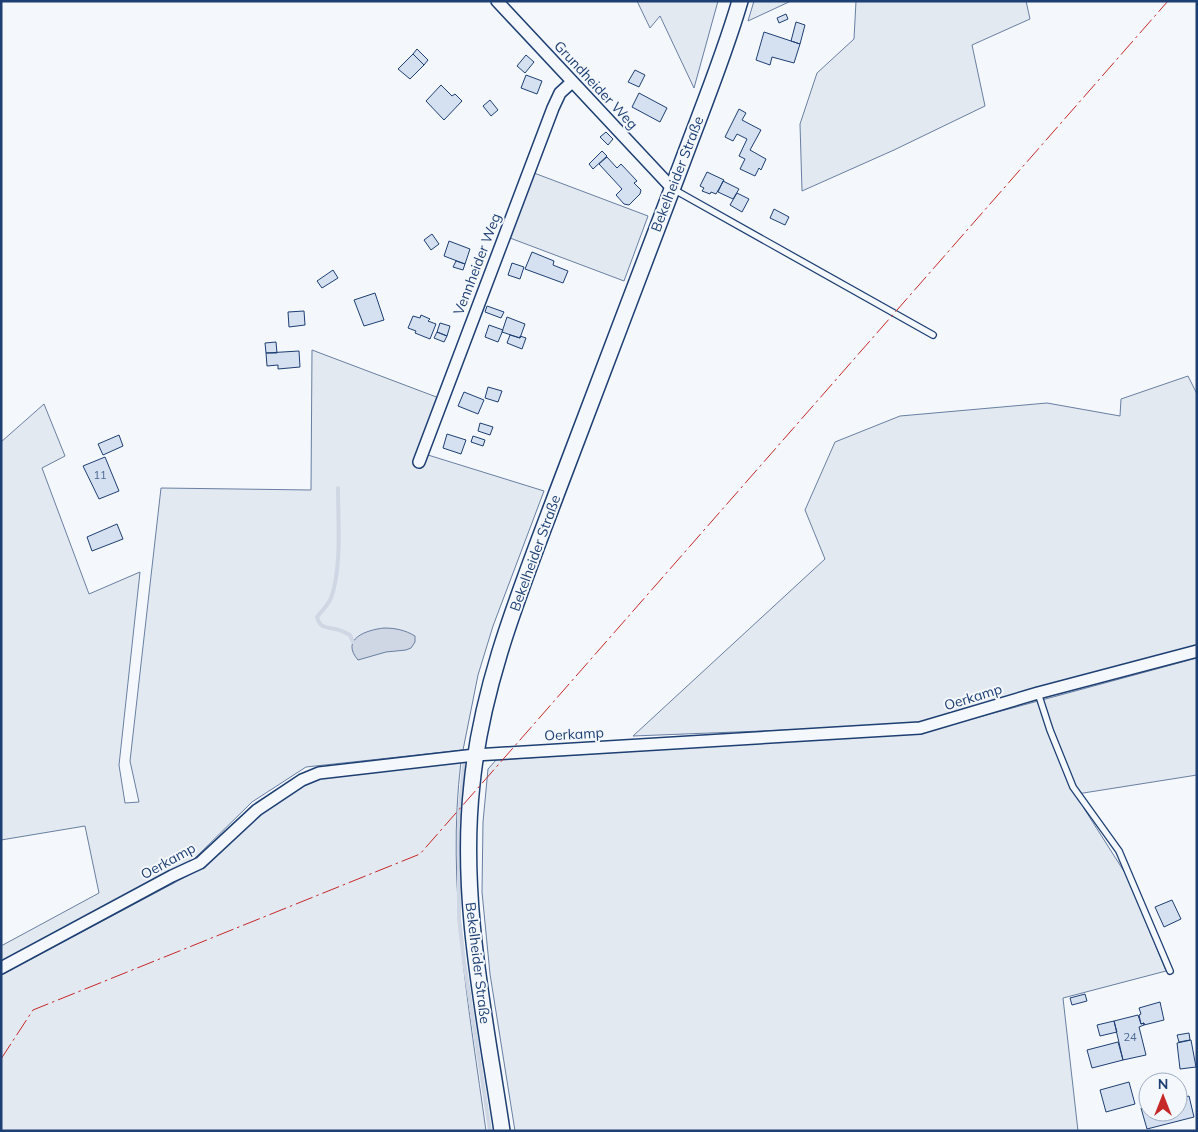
<svg xmlns="http://www.w3.org/2000/svg" width="1198" height="1132" font-family="Mulish,sans-serif">
  <style>
    .green { fill: #e3e9f0; stroke: #687fa3 }
    .water { fill: #cfd7e4; stroke: #687fa3 }
    .lines { fill: none; stroke-linecap: round; stroke-linejoin: round }
    .stream { stroke: #cfd7e4; stroke-width: 4 }
    .building { fill: #d5e0f0; stroke: #1d3f73 }
    .lane-casing { stroke: #1d3f73; stroke-width: 8 }
    .street-casing { stroke: #1d3f73; stroke-width: 14 }
    .secondary-casing { stroke: #1d3f73; stroke-width: 18 }
    .lane { stroke: #f4f7fb; stroke-width: 5.5 }
    .street { stroke: #f4f7fb; stroke-width: 11 }
    .secondary { stroke: #f4f7fb; stroke-width: 15 }
    .power { stroke: #c62828; stroke-width: 1; stroke-dasharray: 18 4 2.5 4; stroke-linecap: butt }
    .labels { text-anchor: middle; stroke-width: 4; stroke-linejoin: round; paint-order: stroke }
    .number-label { font-size: 11px; fill: #4b6792 }
    .street-label { font-size: 14px; fill: #1d3f73; stroke: #f4f7fb }
  </style>
  <rect width="100%" height="100%" fill="#f4f7fb"/>
  <path class="green" d="M637,1H718L694,88L660,16L650,28Z
    M754,1H791L748,21Z
    M856,1H1026L1030,19L972,45L985,106L894,150L802,191L800,124L817,73L854,39Z
    M534,173L648,216L624,281L510,238Z
    M312,350L447,401L428,455L544,491L493,626L478,675L463,750L306,767L252,802L194,859L1,963V946L99,893L85,826L1,840V442L44,404L65,456L42,468L89,594L140,572L119,765L125,803L139,802L130,761L161,488L311,490Z
    M1188,376L1197,394V645L920,722L813,729L633,736L825,559L805,510L835,442L900,416L1047,403L1120,416L1121,399Z
    M1197,658V775L1077,794L1085,810L1127,876L1166,971L1063,998L1078,1131H515L490,974L482,892L483,822L488,769L496,760L920,733Z
    M461,761C446,886 469,1007 486,1131H1V975L204,867L259,815L305,784L320,777Z"/>
  <path class="water" d="M384,628C395,628 405,630 415,636V642L411,648L406,650L386,652L358,660C340,639 366,630 384,628Z"/>
  <g class="lines">
    <path class="stream" d="M338,488C338,521 342,568 331,598C328,605 322,611 317,617C320,628 325,627 335,629C341,630 346,633 350,635L353,642
      M464,765L459,818V918L464,961L490,1131"/>
  </g>
  <path class="building" d="M786,14L788,19L779,23L777,18Z
    M796,22L805,25L800,44L791,41Z
    M764,32L800,44L794,63L772,57L770,65L756,60Z
    M417,49L428,60L424,65L413,54Z
    M413,54L424,65L410,79L398,69Z
    M526,55L534,62L525,73L517,66Z
    M635,70L645,75L639,87L628,82Z
    M526,75L542,81L537,94L521,88Z
    M441,85L452,96L455,94L462,101L444,120L426,101Z
    M639,93L667,108L660,122L632,107Z
    M490,100L498,110L491,116L483,106Z
    M739,109L746,113L742,120L761,130L750,150L766,159L761,170L759,168L755,176L740,169L745,159L739,156L747,139L737,134L733,141L725,137Z
    M606,132L613,139L608,145L600,137Z
    M602,151L607,156L593,169L589,164Z
    M607,157L617,168L621,164L637,181L634,183L641,190L640,194L629,205L624,204L616,195L622,189L599,164Z
    M707,172L724,180L716,194L711,192L710,194L702,191L704,188L700,186Z
    M723,181L739,189L733,199L718,192Z
    M737,193L749,199L742,212L730,205Z
    M774,209L789,217L785,225L770,218Z
    M432,234L439,244L431,250L424,240Z
    M449,241L470,249L465,264L444,256Z
    M532,252L554,261L553,265L568,271L563,283L525,269Z
    M456,261L465,264L463,270L453,267Z
    M512,263L524,267L520,279L508,275Z
    M333,270L338,278L322,288L317,281Z
    M375,293L384,320L364,326L354,300Z
    M487,306L504,312L501,318L485,312Z
    M304,311L305,325L289,327L288,312Z
    M421,315L430,319L428,321L436,324L430,339L415,333L416,331L408,328L413,316L420,318Z
    M507,317L525,324L520,338L502,332Z
    M440,323L450,326L447,336L437,332Z
    M489,325L503,330L498,342L485,337Z
    M437,332L447,336L444,342L434,338Z
    M510,335L520,338V336L526,338L522,349L507,343Z
    M276,342L277,353H266L265,343Z
    M299,351L300,367L278,369V365L267,366L266,353Z
    M488,387L502,391L498,402L485,398Z
    M464,392L484,400L478,414L458,406Z
    M480,423L493,427L490,435L478,431Z
    M447,434L466,440L461,454L443,448Z
    M119,435L123,446L103,455L98,444Z
    M473,436L485,440L483,446L471,442Z
    M105,457L119,491L99,499L83,466Z
    M117,524L123,539L92,551L87,537Z
    M1172,900L1181,919L1164,927L1155,907Z
    M1085,994L1087,1001L1072,1005L1070,998Z
    M1160,1002L1164,1020L1144,1025V1023L1141,1024L1139,1015L1141,1014L1139,1008Z
    M1138,1015L1141,1024L1144,1023V1025L1139,1027L1146,1055L1123,1060L1114,1021Z
    M1114,1021L1117,1032L1100,1036L1097,1025Z
    M1189,1033L1190,1040L1179,1042L1177,1035Z
    M1191,1040L1196,1067L1180,1069L1177,1043Z
    M1118,1042L1123,1060L1092,1068L1087,1050Z
    M1129,1082L1135,1104L1106,1112L1100,1090Z
    M1189,1096L1194,1117L1147,1129L1141,1108L1148,1106V1112H1178V1099Z"/>
  <g class="lines">
    <defs>
      <path id="lane" d="M673,189L933,335
        M1038,693L1050,730L1073,787L1119,851L1170,971"/>
      <path id="street" d="M497,1L672,188
        M419,462L553,108L560,93L572,82
        M1,968L172,876L200,863L257,810L302,780L319,773L475,755L920,728L1038,693L1197,651"/>
      <path id="secondary" d="M502,1131C485,1016 459,900 472,784C482,683 521,589 556,495C598,384 640,274 682,163C702,109 724,56 740,1"/>
    </defs>
    <use href="#lane" class="lane-casing"/>
    <use href="#street" class="street-casing"/>
    <use href="#secondary" class="secondary-casing"/>
    <use href="#lane" class="lane"/>
    <use href="#street" class="street"/>
    <use href="#secondary" class="secondary"/>
    <path class="power" d="M1,1059L33,1010L420,854L1168,1"/>
  </g>
  <g class="labels">
    <g class="number-label">
      <text x="100" y="479">11</text>
      <text x="1130" y="1041">24</text>
    </g>
    <g class="street-label">
      <text transform="translate(596 85) rotate(47)" y="5">Grundheider Weg</text>
      <text transform="translate(677 174) rotate(-69)" y="5">Bekelheider Straße</text>
      <text transform="translate(477 264) rotate(-69)" y="5">Vennheider Weg</text>
      <text transform="translate(535 553) rotate(-70)" y="5">Bekelheider Straße</text>
      <text transform="translate(973 697) rotate(-17)" y="5">Oerkamp</text>
      <text transform="translate(574 734) rotate(-3)" y="5">Oerkamp</text>
      <text transform="translate(168 861) rotate(-29)" y="5">Oerkamp</text>
      <text transform="translate(478 963) rotate(83)" y="5">Bekelheider Straße</text>
    </g>
  </g>
  <rect width="1198" height="1132" fill="none" stroke="#1d3f73" stroke-width="5"/>
  <g transform="translate(1163 1097)"><circle r="24" fill="#f4f7fb" stroke="#9eadc5"/>
  <path d="M0-4L9 19L0 12L-9 19Z" fill="#c62828"/>
  <text y="-8" font-size="14" font-weight="bold" text-anchor="middle" fill="#1d3f73">N</text>
  </g>
</svg>
